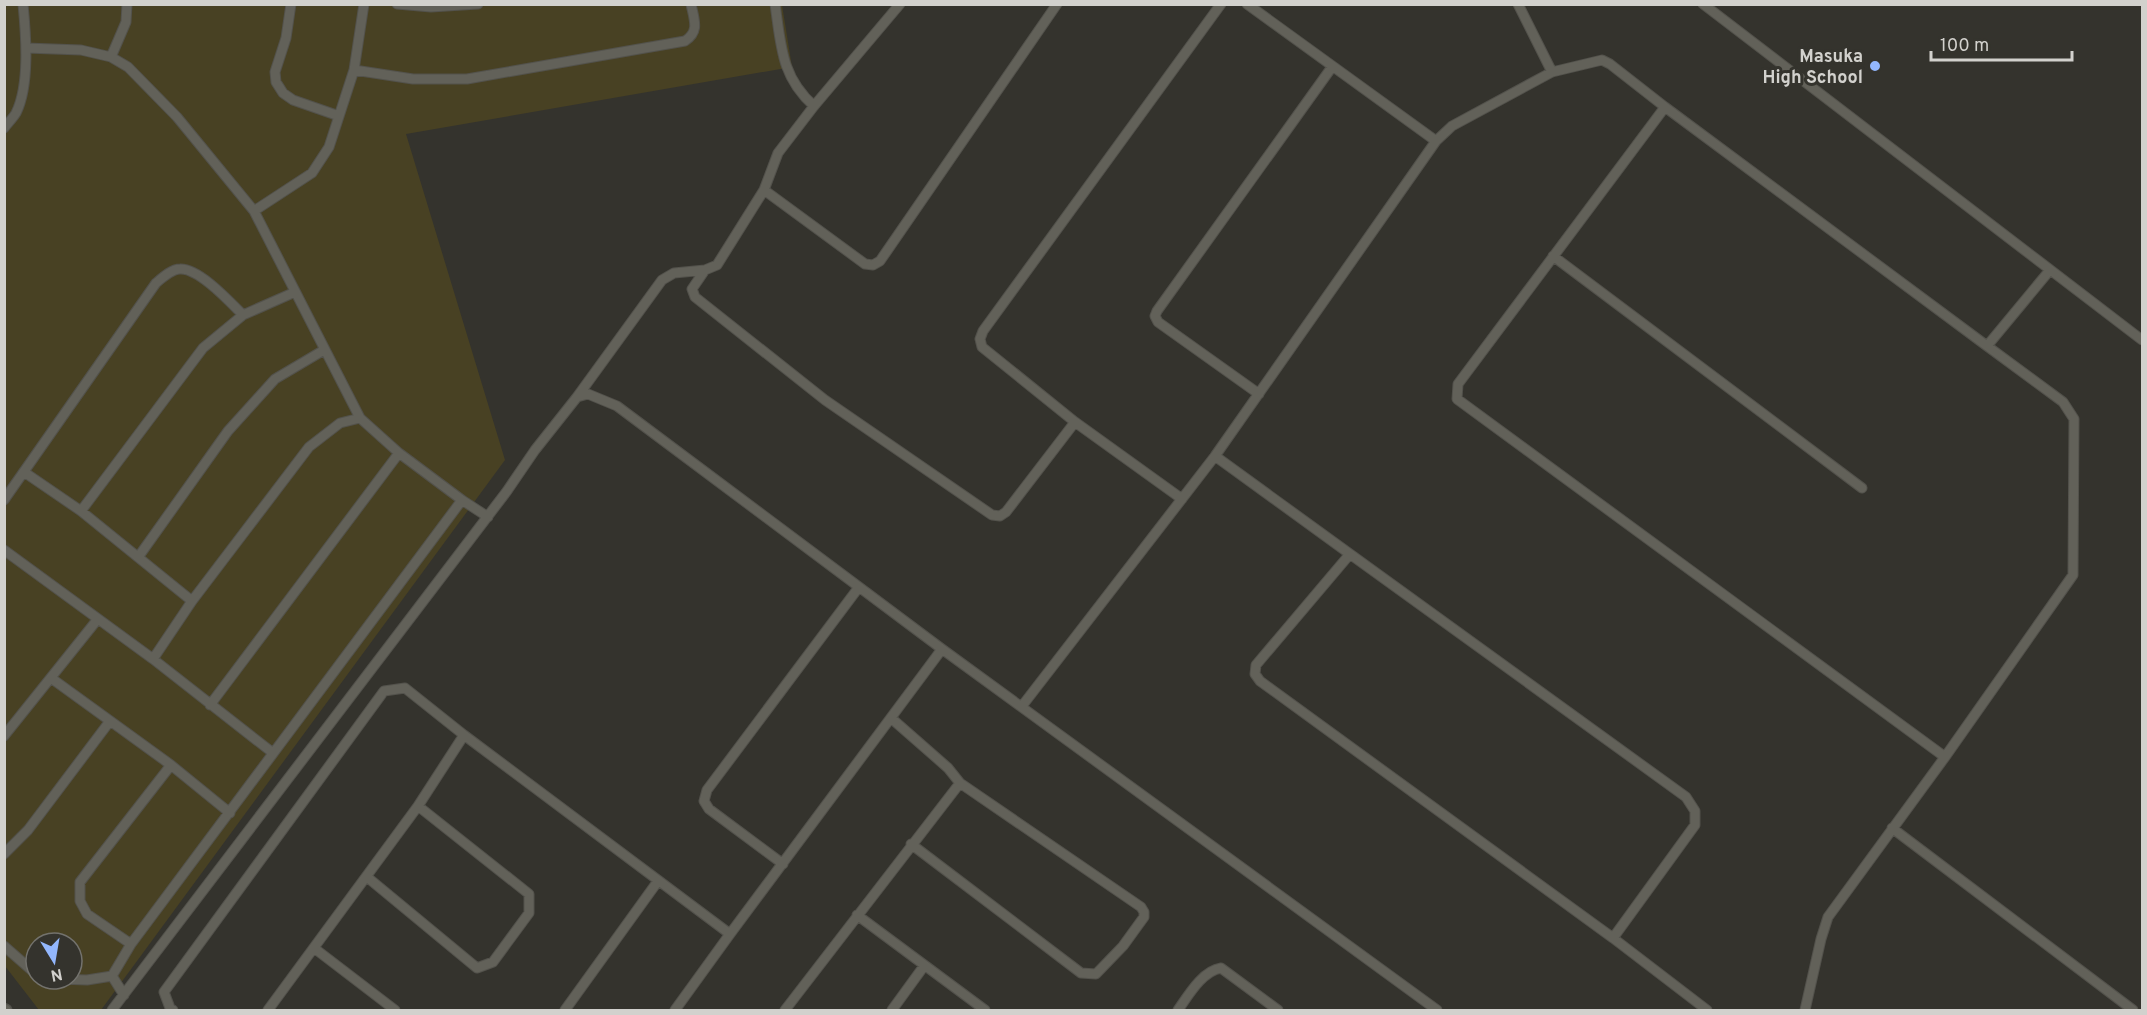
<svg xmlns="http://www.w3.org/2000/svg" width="2147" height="1015" font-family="Overpass,sans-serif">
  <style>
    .green { fill: #484123; fill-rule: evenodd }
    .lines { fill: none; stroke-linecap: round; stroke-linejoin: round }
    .minor-casing { stroke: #53524c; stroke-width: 11 }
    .tertiary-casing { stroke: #53524c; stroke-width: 13 }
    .minor { stroke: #626159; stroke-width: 9 }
    .tertiary { stroke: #626159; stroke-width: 10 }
    .poi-dot { fill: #93b7fd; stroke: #34332d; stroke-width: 2 }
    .labels { text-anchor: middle; stroke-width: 6; stroke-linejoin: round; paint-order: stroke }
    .poi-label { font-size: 18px; font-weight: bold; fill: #d2d1cd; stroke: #34332d; text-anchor: end }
  </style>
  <rect width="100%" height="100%" fill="#34332d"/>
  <path class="green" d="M5,5H782L792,67L406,134L505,460L101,1010H39L5,966ZM36,943H72V979H36Z"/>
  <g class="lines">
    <defs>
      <path id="minor" d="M291,4L286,38L275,72L276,82L283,93L293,100L339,116
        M397,4L431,7L478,4
        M775,4C781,45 781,77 814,106
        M900,4L814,106L778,153L764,190L865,264L873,265L880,261L1057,4
        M1518,4L1552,72
        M1703,4L2142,340
        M26,48L81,50L111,57L128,67L177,117L254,211L360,418L399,453L462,500L488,517
        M111,57L126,22L127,4
        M354,70L413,79H467L685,41C700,31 694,20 691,4
        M1665,107L1458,384L1457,399L1945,757
        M4,128C8,123 13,118 16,113C30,85 26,35 23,4
        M1436,141L1452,126L1552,72L1602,60L1610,64L1665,107L1987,346L2050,270
        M254,211L312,173L329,147L354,70L364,4
        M1553,256L1862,488
        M705,270L692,289L695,297L825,400L992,515L1000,516L1006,512L1075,422
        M1259,394L1158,322L1155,316L1157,311L1332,67
        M577,397L662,280L674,273L705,270L717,265L764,190
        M1215,456L1350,554L1256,665L1255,674L1260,681L1613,938L1707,1010
        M24,472L81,511L192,601
        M1182,499L1075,422L982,347L980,339L983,331L1221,4
        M4,500L156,283C163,277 172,269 180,269C199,268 230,302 243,315
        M81,511L203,348L243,315L295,292
        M4,550L153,659L273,753
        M1350,554L1686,797L1695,811V825L1613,938
        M139,556L228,431L275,379L324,350
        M153,659L192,601L309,447L340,423L360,418
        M51,678L171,765L230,813
        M210,705L399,453
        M1022,706L1215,456L1436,141L1247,4
        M4,736L97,620
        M1892,828L2133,1010
        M911,844L1081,973L1096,974L1123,946L1144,917V912L1141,907L960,783
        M4,854L28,830L110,721
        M783,864L709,809L704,801L707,790L859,587
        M367,877L477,968L493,962L529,913V894L418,806
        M857,915L985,1010
        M131,944L87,914L80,901V882L171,765
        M4,946L36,974
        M314,948L395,1010
        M112,976L131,944L462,500
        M112,976L124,995
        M60,979L87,980L112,976
        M112,1010L507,491L535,450L577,397L588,394L617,406L942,649L1437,1010
        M173,1010L170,1008L164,992L384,691L405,688L464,735L730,934
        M268,1010L418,806L464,735
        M565,1010L658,881
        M675,1010L730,934L942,649
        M785,1010L960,783L948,768L891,718
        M892,1010L924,966
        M1178,1010C1188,996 1202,971 1221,968L1278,1010
        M1805,1010L1821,939L1828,917L1945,757L2073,575L2074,419L2063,402L1987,346"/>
      <path id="tertiary" d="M4,1009L6,1010"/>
    </defs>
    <use href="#minor" class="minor-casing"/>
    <use href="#tertiary" class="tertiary-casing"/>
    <use href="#minor" class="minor"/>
    <use href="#tertiary" class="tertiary"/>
  </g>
  <circle class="poi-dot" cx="1875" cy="66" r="6"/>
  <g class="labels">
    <g class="poi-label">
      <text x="1863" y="62">Masuka<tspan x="1863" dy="21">High School</tspan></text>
    </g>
  </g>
  <rect width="2147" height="1015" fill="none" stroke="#d2d1cd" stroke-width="12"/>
  <g transform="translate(54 961) rotate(169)"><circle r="28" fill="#34332d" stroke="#73726d" stroke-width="1.5"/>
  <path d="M0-4.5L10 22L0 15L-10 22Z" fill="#93b7fd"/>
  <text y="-9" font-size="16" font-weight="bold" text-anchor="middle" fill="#d2d1cd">N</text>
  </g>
  <path d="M1931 51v9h141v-9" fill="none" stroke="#d2d1cd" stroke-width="3"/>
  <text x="1940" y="51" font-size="18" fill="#d2d1cd" stroke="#34332d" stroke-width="4.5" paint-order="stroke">100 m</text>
</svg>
